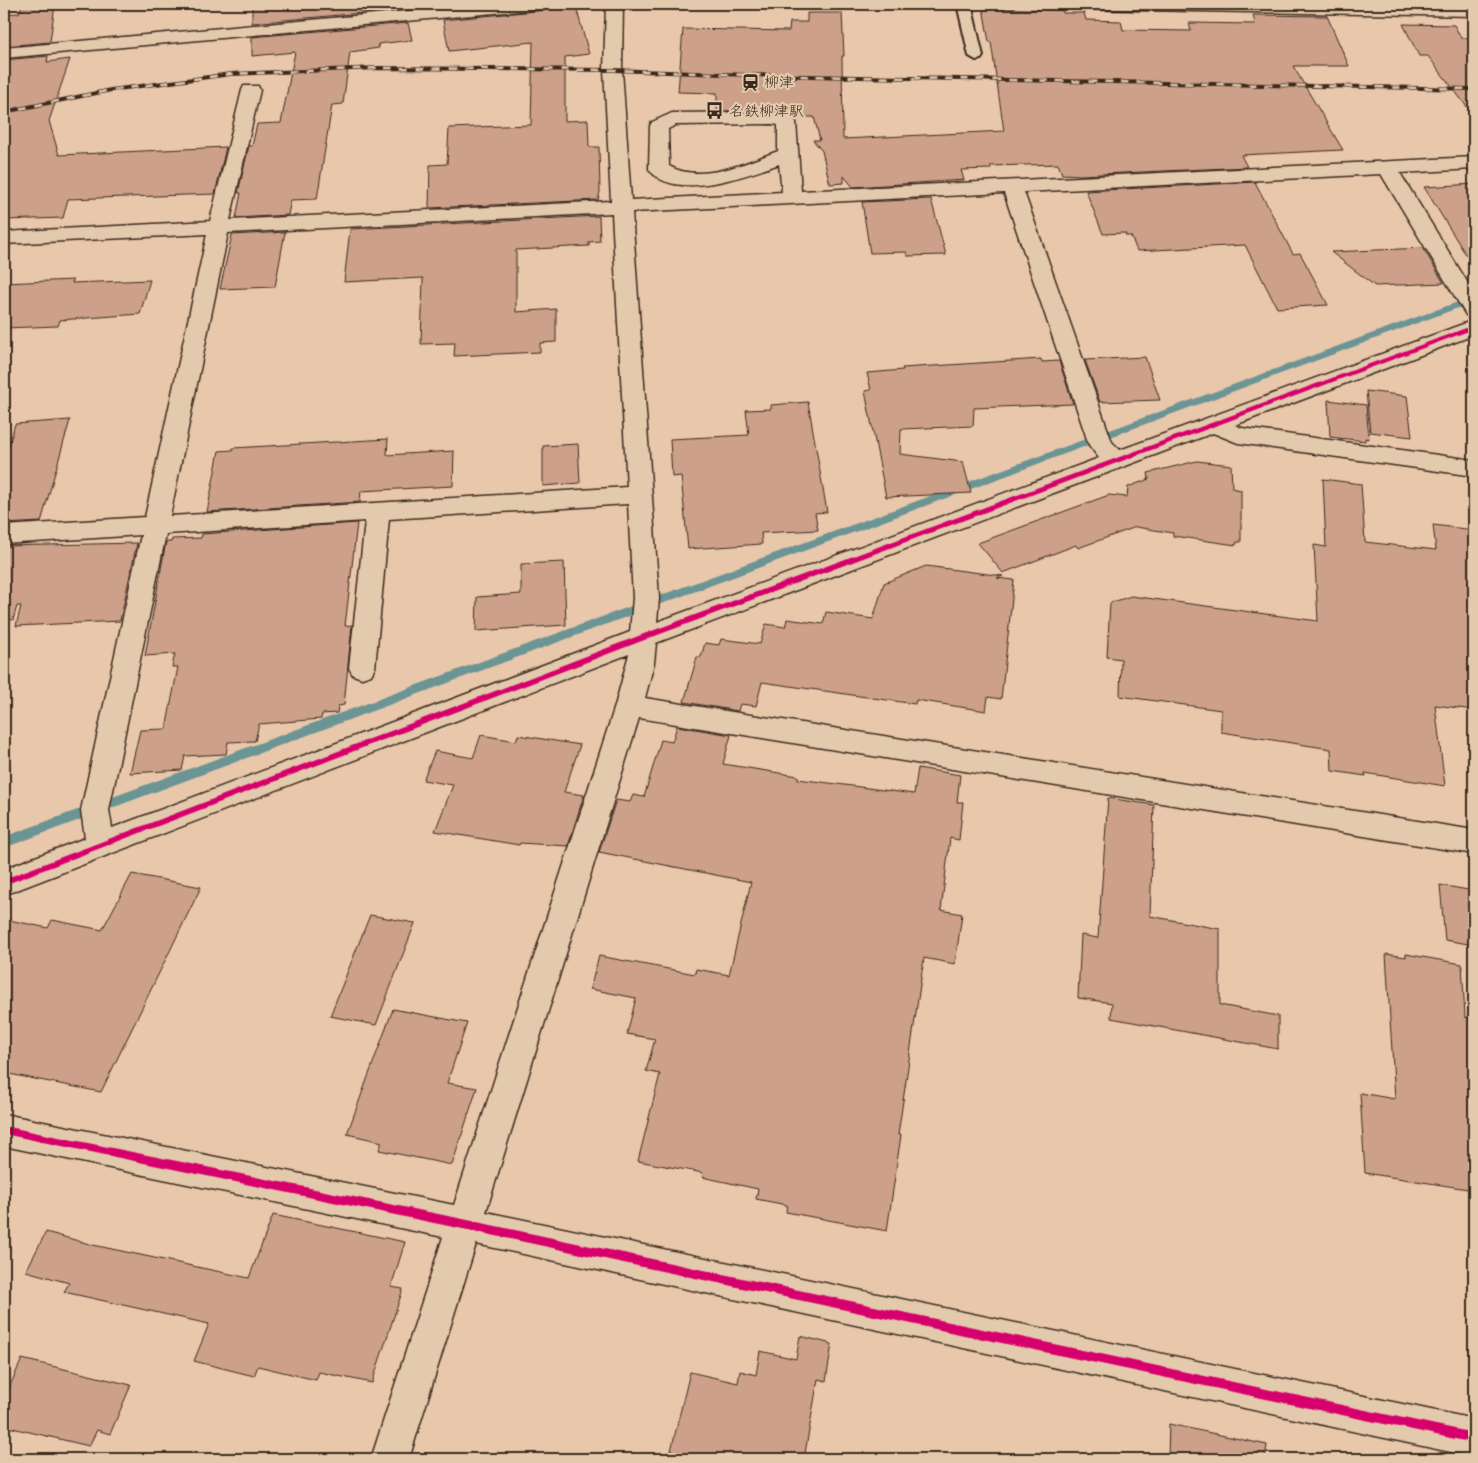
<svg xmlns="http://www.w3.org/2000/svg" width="1478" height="1463" font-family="'Playpen Sans','Klee One',sans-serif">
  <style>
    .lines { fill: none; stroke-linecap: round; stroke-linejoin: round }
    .stream { fill: #6a9594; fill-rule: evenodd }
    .building { fill: #cda08a; stroke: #3b2a1e }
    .service-casing { stroke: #3b2a1e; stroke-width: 4 }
    .minor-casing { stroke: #3b2a1e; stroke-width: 3 }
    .service { fill: #e4caac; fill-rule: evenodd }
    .minor { fill: #e4caac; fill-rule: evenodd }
    .rail-casing { stroke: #3b2a1e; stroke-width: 4 }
    .rail { stroke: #e4caac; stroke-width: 2.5; stroke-dasharray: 8; stroke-linecap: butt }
    .cycleway-casing { stroke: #e4caac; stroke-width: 3 }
    .cycleway { fill: #d6006c; fill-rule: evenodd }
    .labels { text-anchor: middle; stroke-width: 4.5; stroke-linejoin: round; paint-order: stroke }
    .far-poi-label { font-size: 15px; fill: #3b2a1e; stroke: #e4caac; text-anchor: start }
  </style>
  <rect width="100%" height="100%" fill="#e9c7ab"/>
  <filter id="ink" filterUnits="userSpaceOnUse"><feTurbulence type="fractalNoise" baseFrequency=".02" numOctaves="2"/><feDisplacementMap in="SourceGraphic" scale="10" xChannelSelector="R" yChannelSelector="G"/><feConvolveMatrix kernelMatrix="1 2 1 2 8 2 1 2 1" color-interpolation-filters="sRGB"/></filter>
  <g filter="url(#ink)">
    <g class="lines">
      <path class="stream" d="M1474,296V302L4,848V837Z"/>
    </g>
    <path class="building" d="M55,4L50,42L4,46V14L19,13L22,5Z
      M252,4H404L405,9L252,23Z
      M576,7L589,54L565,57V121L588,120L589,147H599L600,192L598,200L429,208L430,165L447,164L449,128L531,125L533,42L449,51L443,20Z
      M983,8L1062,10L1063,13H1084L1086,20L1121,21L1123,30L1191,31L1189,23L1255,24L1253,15L1327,16L1349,66H1293L1343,150L1241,155L1247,167L1080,175L1062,174L1058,164L990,166L991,169L961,170L964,180L853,187L844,176V183L830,184L822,151L813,140H820L814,117H796L773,110L717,111V93L678,92L683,29L789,31L790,22H807V13H842L844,56H842L843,139L1004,131L991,42H989Z
      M408,23L412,40L378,44L379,48L350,52L343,104L332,105L317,199L291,200L288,215L236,218L241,193H238L249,146H252L257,124L281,123L295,52L252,56V37Z
      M1403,24L1454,25L1461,38H1474V116L1428,56H1419Z
      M48,56L47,62L70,59L49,121L59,155L226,147L215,194L68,199L63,218L4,220V140L7,130L4,118V60Z
      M1255,182L1293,254L1300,253L1328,305L1277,308L1245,245L1137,251L1131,236H1126L1125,233L1103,234L1086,191Z
      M1474,184V268L1424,187Z
      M931,199L946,255L907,256L906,252L870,253L862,202Z
      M599,216L600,241L589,242V246L516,250V312L556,309V342L540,343V352L454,356L455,343L421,344L423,278L344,282L350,229Z
      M285,232L275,287L220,289L232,235Z
      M1423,248L1444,283L1375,286L1331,252Z
      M73,280L72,283L150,280L140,314L60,320L58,326L4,328V283Z
      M1145,357L1160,400L1100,402L1085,360Z
      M1041,359L1042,362L1059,361L1073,404L974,408L973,426L901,429L900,454L963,462L971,493L886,497L865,391L871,390L867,373L903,370L902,368Z
      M1366,391L1407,396L1412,437L1370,432Z
      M1328,400L1366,405L1369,439L1365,438V441L1330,437Z
      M808,402L827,512L815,513L818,530L761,533L762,544L688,549L681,476L672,477L670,439L749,435L746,410L771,409V405Z
      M70,420L41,522L4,524V462L15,424Z
      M388,439L387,455L454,451L453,486L361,491L360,502L207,512L219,451L233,450V448Z
      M578,444L580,483L543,486V446Z
      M1197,461L1231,465L1232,488L1241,490V542H1237L1236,545L1173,536V533L1136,527L1078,548L1076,545L1003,573L978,543L1109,495L1127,497L1128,487L1149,479L1148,473Z
      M1323,479L1361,484L1365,542L1436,550L1433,525L1474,530V710L1435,705L1445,786L1365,773L1366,776L1332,771L1331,749L1221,732V710L1120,696L1121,659L1107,657L1110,603L1131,596L1318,621L1314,545L1326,547Z
      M357,523L345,626L352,625L344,705L338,706L337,713L322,714L321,719L259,724L255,741L228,742L226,754L185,756L182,770L130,773L140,730L166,729L178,667H172L175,654L145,656L166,542H171L172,539L201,538L202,534Z
      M137,543L120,621L16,626L21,606H17L13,620L4,618V546Z
      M564,562L566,625L476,631L477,597L521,594V564Z
      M926,566L1003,576L997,578L1014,580L1001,699L988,697L986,711L916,700L915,704L762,682L756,706L740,704L738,711L684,702L697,657H701L705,643L719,645L721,639L760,644L766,624L785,627L787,619L823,624L826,612L873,619L884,583Z
      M677,726L731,735L723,764L798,776V779L914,794L918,768L960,775L957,802H963L959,840L950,838L941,910L962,914L955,964L924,958L898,1135H901L887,1231L786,1212L787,1205L756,1199L758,1189L702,1177L703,1173L638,1161L660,1074L646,1071L655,1039L627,1034L636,998L590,989L599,956L695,974L696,969L729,975L751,882L599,852L616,800L630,802L633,795L644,797L661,740L672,742Z
      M481,735L516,741L518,735L580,745L564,792L584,795L568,846L520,843L519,845L435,831L453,785L423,780L435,751L473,758Z
      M1108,798L1154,805L1150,916L1220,929V1005L1278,1016V1049L1111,1018L1112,1003L1078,998L1081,935L1098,938Z
      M132,874L201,887L101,1092L4,1073V919L48,928L52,920L102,930Z
      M1440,885L1474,891V945L1445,940Z
      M370,915L415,923L376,1025L330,1016Z
      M1386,954L1406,957V954L1462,964L1465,1017L1474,1019V1190L1365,1173L1360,1093L1395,1099Z
      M393,1009L467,1023L447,1083L477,1088L452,1165L379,1150L382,1142L347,1134Z
      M273,1215L405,1242L391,1287L403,1289L372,1383L319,1372L316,1380L258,1366L254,1376L194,1361L209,1324L64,1292L69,1283L26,1271L46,1232L93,1245L249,1278Z
      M800,1336L832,1344L826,1381L818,1379L804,1459H669L690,1372L738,1383L740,1371L756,1375L760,1351L796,1359Z
      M22,1359L131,1385L110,1434L97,1430L89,1446L4,1426V1399Z
      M1169,1424L1267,1445L1265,1459H1168Z"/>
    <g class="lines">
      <defs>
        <path id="service" d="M957,4H971L983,56L981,59L976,60L969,56Z"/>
        <path id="minor" d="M484,4H547L544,8L538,9L4,58V48Z
          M606,4H623L622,70L631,200L782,192L779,164C749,175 672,203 649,169L650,126L652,122L672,113L773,112L794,118L796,122L801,191L1474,157V169L1400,173L1474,293V317L1466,315L1463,310L1381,174L1024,192L1112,442L1120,450L1474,320V335L1235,425L1242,428L1474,460V476L1238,443L1213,433L656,643L654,663L645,698L1474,830V854L639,718L486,1212L1474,1419V1457L476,1244L409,1459H371L443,1237L4,1146V1114L454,1205L615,706L629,654L4,895V869L85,838L81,810L141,535L4,544V526L145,517L207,234L4,244V232L210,221L242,90L244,86H258L260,90L230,220L611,201L604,70ZM772,124L778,125V151C746,163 702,184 669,166L668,129L676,125ZM1004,193L1089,445L1099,458L657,622L659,598L632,212ZM612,213L627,487L170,516L228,233ZM628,504L633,598L630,632L112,828L109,810L166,534L365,521L349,668L353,675L362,678L371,675L375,668L389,519Z
          M1071,4L1474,6V16L1080,9L1074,8Z"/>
      </defs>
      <use href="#service" class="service-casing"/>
      <use href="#minor" class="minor-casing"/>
      <use href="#service" class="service"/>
      <use href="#minor" class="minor"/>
      <defs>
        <path id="rail" d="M4,112L111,90L231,74L379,68L613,70L750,75L1474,89"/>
      </defs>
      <use href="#rail" class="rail-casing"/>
      <use href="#rail" class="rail"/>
      <defs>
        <path id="cycleway" d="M1474,325V329L647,639L4,885V879L641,635Z
          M4,1126L463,1219L1474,1433V1443L463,1229L4,1134Z"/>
      </defs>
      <use href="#cycleway" class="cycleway-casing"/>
      <use href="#cycleway" class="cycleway"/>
    </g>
  </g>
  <defs>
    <symbol id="station-bare" viewBox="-9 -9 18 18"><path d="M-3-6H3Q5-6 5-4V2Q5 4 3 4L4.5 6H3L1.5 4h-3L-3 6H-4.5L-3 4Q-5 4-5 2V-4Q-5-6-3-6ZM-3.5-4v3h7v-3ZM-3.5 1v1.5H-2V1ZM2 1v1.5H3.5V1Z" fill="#3b2a1e" stroke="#e4caac" stroke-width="2.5" paint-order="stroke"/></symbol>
    <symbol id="bus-bare" viewBox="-9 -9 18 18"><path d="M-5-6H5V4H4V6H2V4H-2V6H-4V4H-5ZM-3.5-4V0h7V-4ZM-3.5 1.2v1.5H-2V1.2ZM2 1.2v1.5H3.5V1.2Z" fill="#3b2a1e" stroke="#e4caac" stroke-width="2.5" paint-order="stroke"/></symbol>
  </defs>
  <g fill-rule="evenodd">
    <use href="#station-bare" x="738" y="70" width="25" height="25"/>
    <use href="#bus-bare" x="702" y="98" width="25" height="25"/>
  </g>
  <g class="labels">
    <g class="far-poi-label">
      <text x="764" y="87">柳津</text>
      <text x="729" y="116">名鉄柳津駅</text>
    </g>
  </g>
  <rect width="1478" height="1463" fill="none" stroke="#e4caac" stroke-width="20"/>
  <rect x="10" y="10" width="1458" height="1443" fill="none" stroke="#3b2a1e" stroke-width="2" filter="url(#ink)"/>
</svg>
